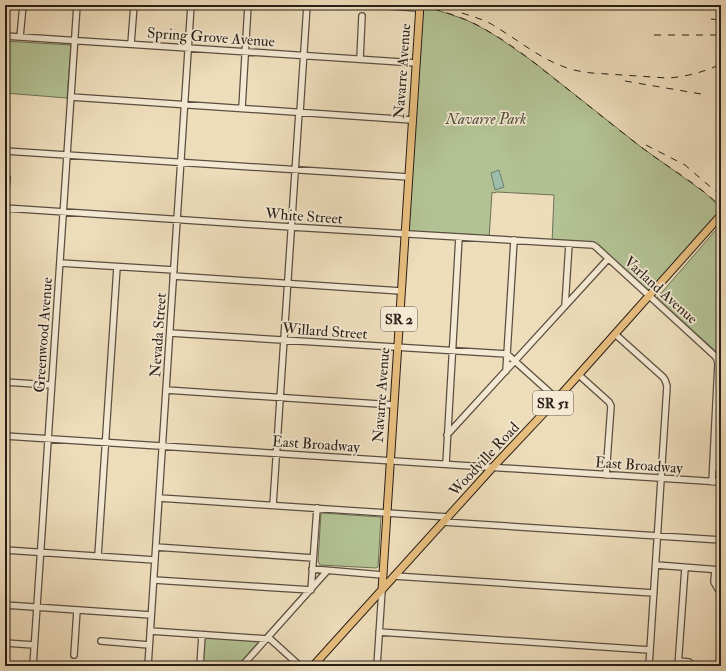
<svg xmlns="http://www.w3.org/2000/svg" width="726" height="671" font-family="'IM FELL Double Pica',serif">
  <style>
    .green { fill: #b3c294; stroke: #6e7056 }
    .water { fill: #9bbdaa; stroke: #6d7d6f }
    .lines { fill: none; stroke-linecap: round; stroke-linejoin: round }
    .minor-casing { stroke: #5a4e40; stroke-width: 8 }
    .major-casing { stroke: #281e17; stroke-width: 9 }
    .minor { stroke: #f4e9d3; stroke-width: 5.5 }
    .major { stroke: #e7be7e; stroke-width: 7 }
    .rail { stroke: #281e17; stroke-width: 1; stroke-dasharray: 7 7; stroke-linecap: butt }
    .labels { text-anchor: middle; stroke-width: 3.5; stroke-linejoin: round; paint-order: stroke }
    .shield { fill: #f4e9d3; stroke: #655b4f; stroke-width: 1 }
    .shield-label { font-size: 14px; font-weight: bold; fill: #281e17 }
    .street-label { font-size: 15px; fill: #281e17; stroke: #f4e9d3 }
    .park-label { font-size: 15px; font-style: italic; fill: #524f3c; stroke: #f4e9d3 }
  </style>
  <rect width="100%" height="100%" fill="#edb"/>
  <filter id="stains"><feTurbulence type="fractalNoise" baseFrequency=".005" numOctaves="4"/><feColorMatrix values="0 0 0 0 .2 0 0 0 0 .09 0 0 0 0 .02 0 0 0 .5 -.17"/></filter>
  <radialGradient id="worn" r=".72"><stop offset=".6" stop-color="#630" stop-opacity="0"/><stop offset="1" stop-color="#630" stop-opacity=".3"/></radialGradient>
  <path class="green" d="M420,5L446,13L464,19L477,25L499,38L535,63L641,147L704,192L721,208V215L650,296L596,247L552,243L554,195L497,192L494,193L492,192L489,239L405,234Z
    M5,41L71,45L67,98L5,93Z
    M721,224V356L657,298Z
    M721,398V467L716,461Z
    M321,513L381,517L378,567L376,568L320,565L318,561Z
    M204,637L261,640L239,666H202Z"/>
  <path class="water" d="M499,170L504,187L495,190L491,173Z"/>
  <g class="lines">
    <defs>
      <path id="minor" d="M372,5L419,8
        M5,36L416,63
        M20,37L23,5
        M131,44L134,5
        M360,59L362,16
        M71,97L412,120
        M242,108L248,5
        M300,112L307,5
        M5,151L409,177
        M5,198L7,178
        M5,208L291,227L593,245L596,247L715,356L717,359L718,364L712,482
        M5,226L6,208
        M60,263L174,270
        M173,276L401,291
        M565,306L569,244
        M170,333L507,354L557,399
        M615,334L663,377L665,380L667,386L649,666
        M506,371L514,240
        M579,375L609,402L611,406L606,475
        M5,382L51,385
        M166,390L394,405
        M447,435L608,259
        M5,436L721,482
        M713,462L721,473
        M446,464L459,237
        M159,498L448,517
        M273,505L299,112
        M443,522L721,540
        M156,547L313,558
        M5,550L155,560
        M98,556L117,267
        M656,565L721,570
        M312,569L383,575
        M715,570L714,582L721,594
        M394,576L654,593
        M154,580L311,590
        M311,590L317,508
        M5,605L151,615
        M150,631L267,639
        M379,632L650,650
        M268,637L300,666
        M101,641L149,645
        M5,643L34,645
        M74,655L77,610
        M679,661L689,662L693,666
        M33,666L77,5
        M148,666L191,5
        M200,666L202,635
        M242,666L327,571
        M377,666L382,590
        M678,666L685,568"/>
      <path id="major" d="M382,590L420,5
        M313,666L493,467L557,399L615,334L721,215"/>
    </defs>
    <use href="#minor" class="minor-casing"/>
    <use href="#major" class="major-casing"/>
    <use href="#minor" class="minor"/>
    <use href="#major" class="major"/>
    <path class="rail" d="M420,5C439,10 459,16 477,25C504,39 529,58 552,77C582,100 611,124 641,147C667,167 697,183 721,207
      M462,13C474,17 486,20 496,27C518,40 538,57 562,66C571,70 582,72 592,73L667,78C686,77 704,72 721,64
      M711,19L721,20
      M654,35H721
      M625,81L707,95
      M646,145L685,165L721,196"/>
  </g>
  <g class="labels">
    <g class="shield">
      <rect x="381" y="307" width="36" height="24" rx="3"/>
      <rect x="533" y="391" width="40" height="24" rx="3"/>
    </g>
    <g class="shield-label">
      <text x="399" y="324">SR 2</text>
      <text x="553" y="408">SR 51</text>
    </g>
    <g class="street-label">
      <text transform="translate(211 37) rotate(4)" y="5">Spring Grove Avenue</text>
      <text transform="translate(402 71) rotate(-86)" y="5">Navarre Avenue</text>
      <text transform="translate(304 216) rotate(4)" y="5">White Street</text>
      <text transform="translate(661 290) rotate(42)" y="5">Varland Avenue</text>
      <text transform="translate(325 331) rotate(4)" y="5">Willard Street</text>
      <text transform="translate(43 335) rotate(-86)" y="5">Greenwood Avenue</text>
      <text transform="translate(158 335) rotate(-86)" y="5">Nevada Street</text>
      <text transform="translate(381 395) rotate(-86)" y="5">Navarre Avenue</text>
      <text transform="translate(316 444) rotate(4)" y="5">East Broadway</text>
      <text transform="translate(484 459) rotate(-47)" y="5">Woodville Road</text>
      <text transform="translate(639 465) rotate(4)" y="5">East Broadway</text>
    </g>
    <g class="park-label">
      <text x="486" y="124">Navarre Park</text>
    </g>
  </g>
  <rect width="726" height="671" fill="none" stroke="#edb" stroke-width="20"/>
  <rect x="6" y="6" width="714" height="659" fill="none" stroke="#281e17" stroke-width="2"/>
  <rect x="10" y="10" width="706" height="651" fill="none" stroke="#281e17"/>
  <rect width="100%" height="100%" filter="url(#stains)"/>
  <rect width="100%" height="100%" fill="url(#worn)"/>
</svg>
